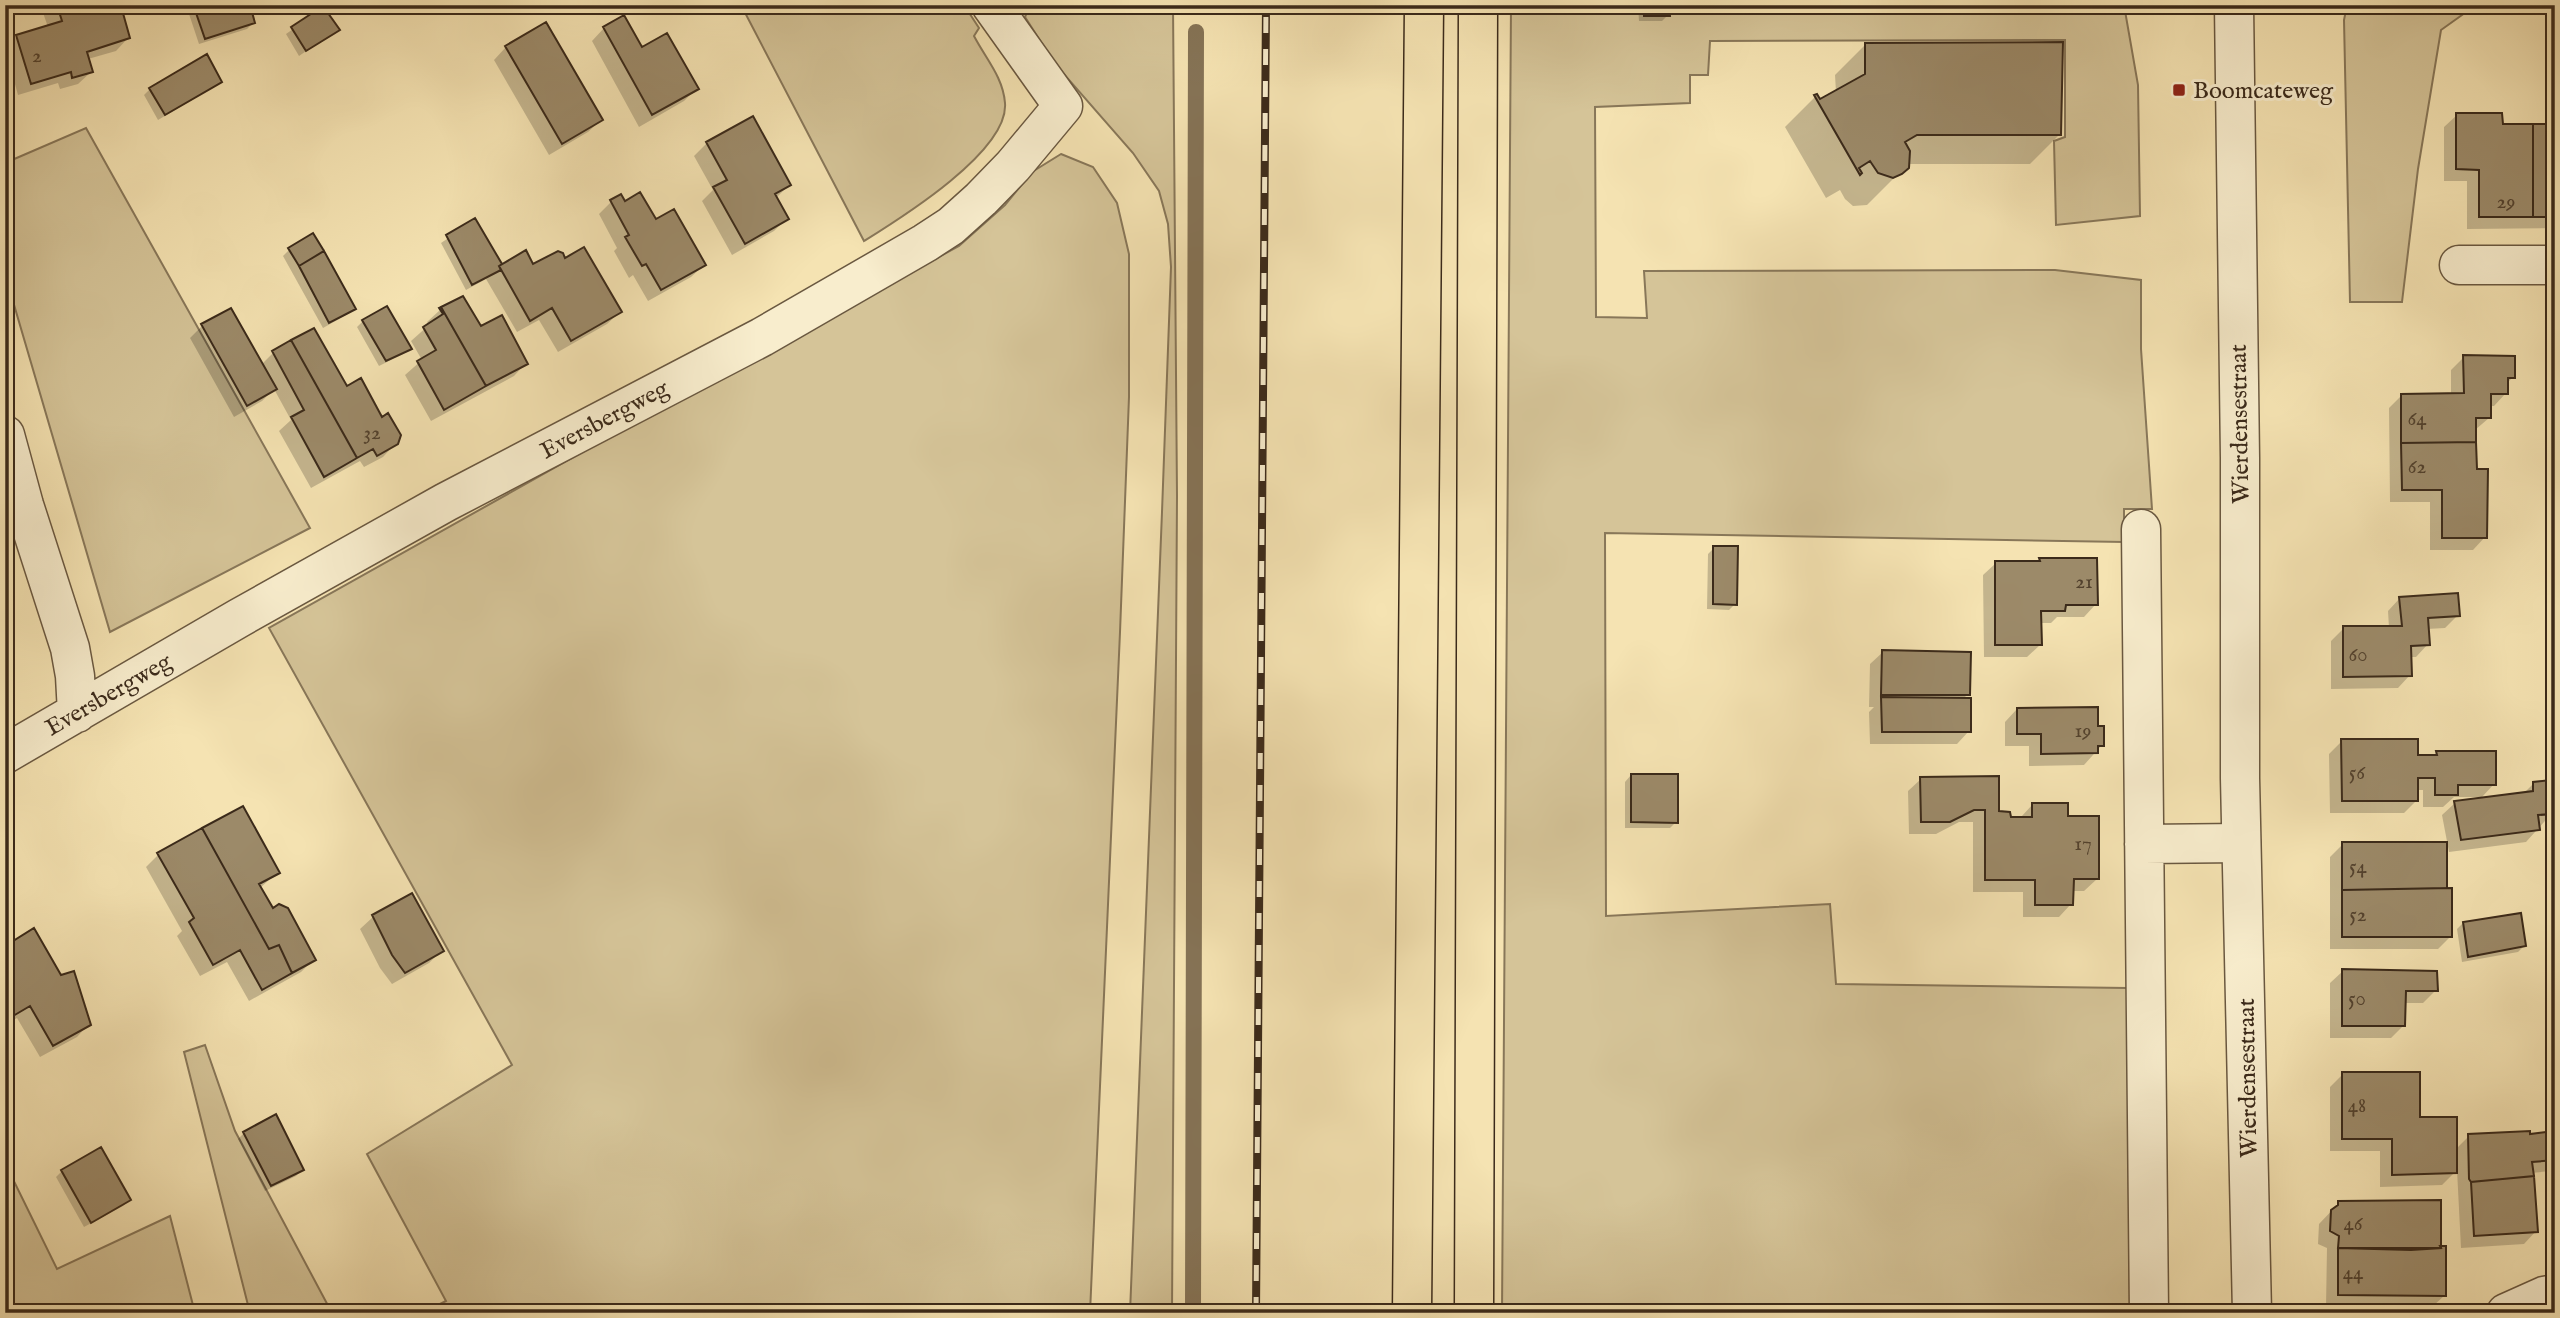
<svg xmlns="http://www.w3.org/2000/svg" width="2560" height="1318" font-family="'IM FELL English',serif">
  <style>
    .green { fill: #d5c498; stroke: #887759; stroke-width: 2 }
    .shadow { fill: #0003 }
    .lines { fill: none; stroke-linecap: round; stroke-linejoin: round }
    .stream { stroke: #857356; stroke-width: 16 }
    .building { fill: #9c8a69; stroke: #3b2a1a; stroke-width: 2 }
    .minor-casing { stroke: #6a5840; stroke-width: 41 }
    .tertiary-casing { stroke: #6a5840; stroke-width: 41 }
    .primary-casing { stroke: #3b2a1a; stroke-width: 41 }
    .minor { stroke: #f8edcd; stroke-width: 38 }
    .tertiary { stroke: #f8edcd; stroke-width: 38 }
    .primary { stroke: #f5e3b2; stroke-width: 38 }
    .rail-casing { stroke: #3b2a1a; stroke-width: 8 }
    .rail { stroke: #f8edcd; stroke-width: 5; stroke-dasharray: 16; stroke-linecap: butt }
    .poi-dot { fill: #8f2418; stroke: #f8edcd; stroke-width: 2.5 }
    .labels { text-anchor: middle; stroke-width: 6; stroke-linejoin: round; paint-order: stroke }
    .number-label { font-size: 21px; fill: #53422e }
    .poi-label { font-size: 24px; fill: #3b2a1a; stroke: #f8edcd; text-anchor: start }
    .street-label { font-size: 24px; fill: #3b2a1a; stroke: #f8edcd }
  </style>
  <rect width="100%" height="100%" fill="#f5e3b2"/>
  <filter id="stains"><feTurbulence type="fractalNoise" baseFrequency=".00286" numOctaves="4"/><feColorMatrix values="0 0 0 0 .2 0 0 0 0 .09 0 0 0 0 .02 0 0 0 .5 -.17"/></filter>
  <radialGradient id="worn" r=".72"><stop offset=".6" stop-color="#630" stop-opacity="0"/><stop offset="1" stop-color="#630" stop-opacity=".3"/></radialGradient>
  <path class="green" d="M741,5H964L979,28L974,36C986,59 1003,77 1005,103C1009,151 901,218 864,241Z
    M1030,5H1173L1177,496L1172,1313H1130L1162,512L1171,267L1168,224L1159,191L1133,153L1055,64L1025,17Z
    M1511,5H2124L2138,85L2140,216L2056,225L2054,141L2065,137V40L1710,41L1708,75H1690V103L1595,107L1596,317L1647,318L1644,271L2055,270L2141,280V349L2152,509H2124V542L1605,533L1606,916L1830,904L1836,984L2127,988L2130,1313H1502Z
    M2347,5H2476L2441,30L2418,169L2402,302H2350L2344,20Z
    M86,128L310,528L110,632L5,274V163Z
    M1061,154L1093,167L1117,203L1129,254V397L1120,632L1090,1313H422L446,1301L367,1154L512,1065L269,628L645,417L959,246L1005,205L1032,172Z
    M205,1045L235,1131L332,1313H250L184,1052Z
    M5,1163L57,1269L170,1216L195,1313H5Z"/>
  <path class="shadow" d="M43,5H125L120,10L128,38L116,51L88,59L91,72L78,84L60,89L58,83L18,95L5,48L16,37L48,27L41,7Z
    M1638,5H1668V15L1662,21H1639Z
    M195,8L253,23L247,29L199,44L189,14Z
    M323,8L337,30L299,56L286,34Z
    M604,28L641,49L696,89L684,101L639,127L592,41Z
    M1865,45L2060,134L2030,164H1908L1867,205L1853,206L1845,199L1840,190L1826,198L1785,127L1815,97L1820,102L1836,92L1835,75Z
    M506,47L601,120L588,132L549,155L494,60Z
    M220,81L214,87L158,120L144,95L150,89Z
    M2457,115L2501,125L2548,126L2555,119V228L2467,229V181H2444V127Z
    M707,143L789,185L776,198L787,218L774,231L732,255L702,201L713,190L694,156Z
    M611,202L624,203L655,222L704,265L691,277L648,301L633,275L629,278L614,251L617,248L599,214Z
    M475,220L495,270L525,253L533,267L564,260L620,312L607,324L558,352L539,320L517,332L486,279L466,290L441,243Z
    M289,250L354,308L348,314L323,328L283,256Z
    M462,298L480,328L526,363L514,376L431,421L405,375L422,360L411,341L429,325L427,322L440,310Z
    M363,321L409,348L403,354L379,366L357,327Z
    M202,326L261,365L273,353L314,330L346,388L396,443L383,457L364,467L360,461L311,488L279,431L291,420L274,389L262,401L234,417L190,338Z
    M2464,357L2513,377L2506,384V393L2494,406H2489V418L2475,430V471L2485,537L2473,550H2430V502H2390L2389,408L2402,395H2451V370Z
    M1714,548L1735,604L1729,610L1707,609L1708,554Z
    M1996,563L2096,604L2084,617H2057L2051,623H2040V645L2027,657H1984L1983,575Z
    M2400,598L2458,615L2445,628L2427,629L2428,644L2416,657H2410V675L2398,688L2331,689V641L2344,628H2389L2388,611Z
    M1883,652L1968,694L1963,699L1969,731L1957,744H1870L1869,712L1874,707H1869L1870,664Z
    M2017,709L2096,727L2102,745L2084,765L2029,766V746H2005V722Z
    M2342,741L2416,757H2433L2437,753L2494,784L2482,797H2454L2443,807H2423V790H2416L2417,800L2404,813H2330L2329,754Z
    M1631,775L1676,822L1670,828H1625V782Z
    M1921,779L2009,819L2021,817L2033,804L2066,818L2097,879L2084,891H2072L2071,904L2059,917H2023V892H1973V822H1959L1936,834H1909L1908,791Z
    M2533,784L2552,813L2526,842L2449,852L2442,815L2455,803L2523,794Z
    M2343,844H2445V890L2451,936L2438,949H2330V857Z
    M158,855L278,872L260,888L272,910L314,959L301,972L249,1001L227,962L200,976L177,936L182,931L146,867Z
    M373,917L442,950L429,963L392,984L380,968L360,929Z
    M2463,923L2524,946L2518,952L2462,962L2457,929Z
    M5,941L89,1024L77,1037L40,1057L17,1018L5,1025Z
    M2343,971L2436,990L2423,1003H2404V1025L2391,1038H2330V983Z
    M2343,1074L2418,1119L2455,1150L2469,1136H2529L2555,1132V1167L2551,1171L2531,1173L2536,1231L2524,1244L2461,1248L2457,1170L2442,1185L2380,1187V1151H2330V1087Z
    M244,1133L302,1170L296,1176L265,1191L238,1139Z
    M62,1171L129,1200L123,1206L84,1227L56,1177Z
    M2339,1203L2439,1248H2445V1295L2432,1307H2326L2327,1248L2318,1244L2319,1224Z"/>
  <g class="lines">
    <path class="stream" d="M1193,1313L1196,32"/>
  </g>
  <path class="building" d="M57,5H123L121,6L130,38L87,52L93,72L72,78L71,72L31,84L16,35L62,21Z
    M199,5H250L255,23L205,39L194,7Z
    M1644,5H1669L1670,16H1644Z
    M323,6L340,30L306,51L291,27Z
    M624,15L642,47L667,33L699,89L652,115L603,27Z
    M546,22L603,120L562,144L505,46Z
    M2063,42L2061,135H1917L1905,142L1910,151L1909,168L1902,174L1893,178L1878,173L1870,161L1859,168L1862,173L1860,175L1814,95L1817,94L1820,99L1865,74V43Z
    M207,54L222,82L165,115L149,88Z
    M2456,113H2502L2503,124H2533V217H2479V170L2456,169Z
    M753,116L791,185L775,194L789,219L745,244L713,187L727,180L706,142Z
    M2533,124H2555V217H2533Z
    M640,192L656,219L674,209L706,265L661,290L646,264L642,266L625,237L629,235L610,200L621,194L625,201Z
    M475,218L502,264L499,266L501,270L472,285L446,235Z
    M313,233L324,251L299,266L288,248Z
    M584,247L622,312L571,341L552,308L530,321L499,266L526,250L533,264L558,251L563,253L565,258Z
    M324,251L356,309L329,323L299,266Z
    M463,296L481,326L502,315L528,364L486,386L441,307Z
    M387,306L412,349L386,361L362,320Z
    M441,307L486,386L444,410L417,361L436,350L423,327L443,314L439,308Z
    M231,308L277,389L247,406L201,324Z
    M314,328L347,386L361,378L382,417L388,413L401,435L398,444L377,456L373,449L357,458L291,340Z
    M291,340L357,458L324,477L291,417L304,410L272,351Z
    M2463,355L2515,356V378H2508V394H2491V418H2476V442L2401,443V394L2464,393Z
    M2476,442L2477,469H2488L2487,538H2442V490H2402L2401,443Z
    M1713,546H1738L1737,605L1713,604Z
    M2039,558H2097L2098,605H2066L2065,611H2041L2042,645H1995V561H2040Z
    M2458,593L2460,616L2428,618L2430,645L2411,646L2412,676L2343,677V626H2402L2399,597Z
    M1882,650L1971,652L1970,695H1881Z
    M1881,697L1971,698V732H1882Z
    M2098,707V726H2104V746H2098V753L2041,754V734H2017V708Z
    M2341,739H2418V755H2437L2436,751H2496V785H2458V795H2435V778H2418V801H2342Z
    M1631,774H1678V823L1631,822Z
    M1999,776V811L2010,812L2011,817H2032V803H2068V816H2099V879H2074L2073,905H2035V880H1985V810H1974L1950,822H1921L1920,777Z
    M2550,780L2554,814L2538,815L2540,830L2461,840L2454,801L2533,791V782Z
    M243,806L280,873L259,884L273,908L279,904L288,908L316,960L292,973L279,945L269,949L202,828Z
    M202,828L269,949L279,945L292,973L262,990L240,950L213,965L189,922L194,918L157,853Z
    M2342,842H2447V888L2342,890Z
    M2452,888V937H2342V890Z
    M412,893L444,951L405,973L392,955L372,915Z
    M2521,913L2526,946L2468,957L2463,922Z
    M34,928L61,975L74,971L91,1025L53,1046L30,1006L13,1016L5,1003V939L11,936L13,941Z
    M2342,969L2437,971L2438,991H2406L2405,1026H2342Z
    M2342,1072H2420V1117H2457V1173L2392,1175V1139H2342Z
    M276,1114L304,1170L271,1186L243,1132Z
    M2530,1131V1134L2555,1131V1160L2532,1162L2534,1176L2471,1182L2469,1179L2468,1134Z
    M101,1147L131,1200L91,1223L61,1170Z
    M2534,1176L2538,1232L2474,1236L2471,1182Z
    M2441,1200V1248H2338L2339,1236L2330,1231L2331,1210L2338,1205V1201Z
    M2440,1246H2446V1296L2338,1295V1248L2411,1250L2441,1248Z"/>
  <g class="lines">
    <defs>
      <path id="minor" d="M2459,265H2555
        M5,435L24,505L70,648L75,676L77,713
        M2141,529L2149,1313
        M5,754L239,618L446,502L762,337L925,243L951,226L981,199L1013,166L1063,106L991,5
        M2144,844L2241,843
        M2506,1313L2544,1296L2555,1294"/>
      <path id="tertiary" d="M2234,5L2240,458V778L2252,1313"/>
      <path id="primary" d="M1412,1313L1424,5
        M1474,1313L1478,5"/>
    </defs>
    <use href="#minor" class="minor-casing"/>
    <use href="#tertiary" class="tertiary-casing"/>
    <use href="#primary" class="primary-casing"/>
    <use href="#minor" class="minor"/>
    <use href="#tertiary" class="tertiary"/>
    <use href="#primary" class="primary"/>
    <defs>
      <path id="rail" d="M1256,1313L1266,5"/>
    </defs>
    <use href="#rail" class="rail-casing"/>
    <use href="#rail" class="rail"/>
  </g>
  <rect class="poi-dot" x="2172" y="83" width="14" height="14" rx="3.5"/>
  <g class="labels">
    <g class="number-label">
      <text x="37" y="62">2</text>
      <text x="2506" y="208">29</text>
      <text x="2417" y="425">64</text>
      <text x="372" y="439">32</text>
      <text x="2417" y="473">62</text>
      <text x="2084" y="588">21</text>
      <text x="2358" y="661">60</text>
      <text x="2083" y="737">19</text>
      <text x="2357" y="779">56</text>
      <text x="2083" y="850">17</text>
      <text x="2358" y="873">54</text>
      <text x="2358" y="921">52</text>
      <text x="2357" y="1005">50</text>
      <text x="2357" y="1112">48</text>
      <text x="2353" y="1230">46</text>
      <text x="2353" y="1279">44</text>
    </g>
    <g class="poi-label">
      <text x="2193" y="98">Boomcateweg</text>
    </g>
    <g class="street-label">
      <text transform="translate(604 419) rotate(-28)" y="8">Eversbergweg</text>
      <text transform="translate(2239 424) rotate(-91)" y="8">Wierdensestraat</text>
      <text transform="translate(108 694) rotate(-30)" y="8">Eversbergweg</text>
      <text transform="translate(2247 1078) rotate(-91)" y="8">Wierdensestraat</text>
    </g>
  </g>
  <rect width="2560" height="1318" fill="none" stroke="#f5e3b2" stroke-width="28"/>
  <rect x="7" y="7" width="2546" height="1304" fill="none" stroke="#3b2a1a" stroke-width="3.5"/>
  <rect x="14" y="14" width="2532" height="1290" fill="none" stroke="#3b2a1a" stroke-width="2"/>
  <rect width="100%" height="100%" filter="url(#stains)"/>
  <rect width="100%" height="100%" fill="url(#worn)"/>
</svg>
